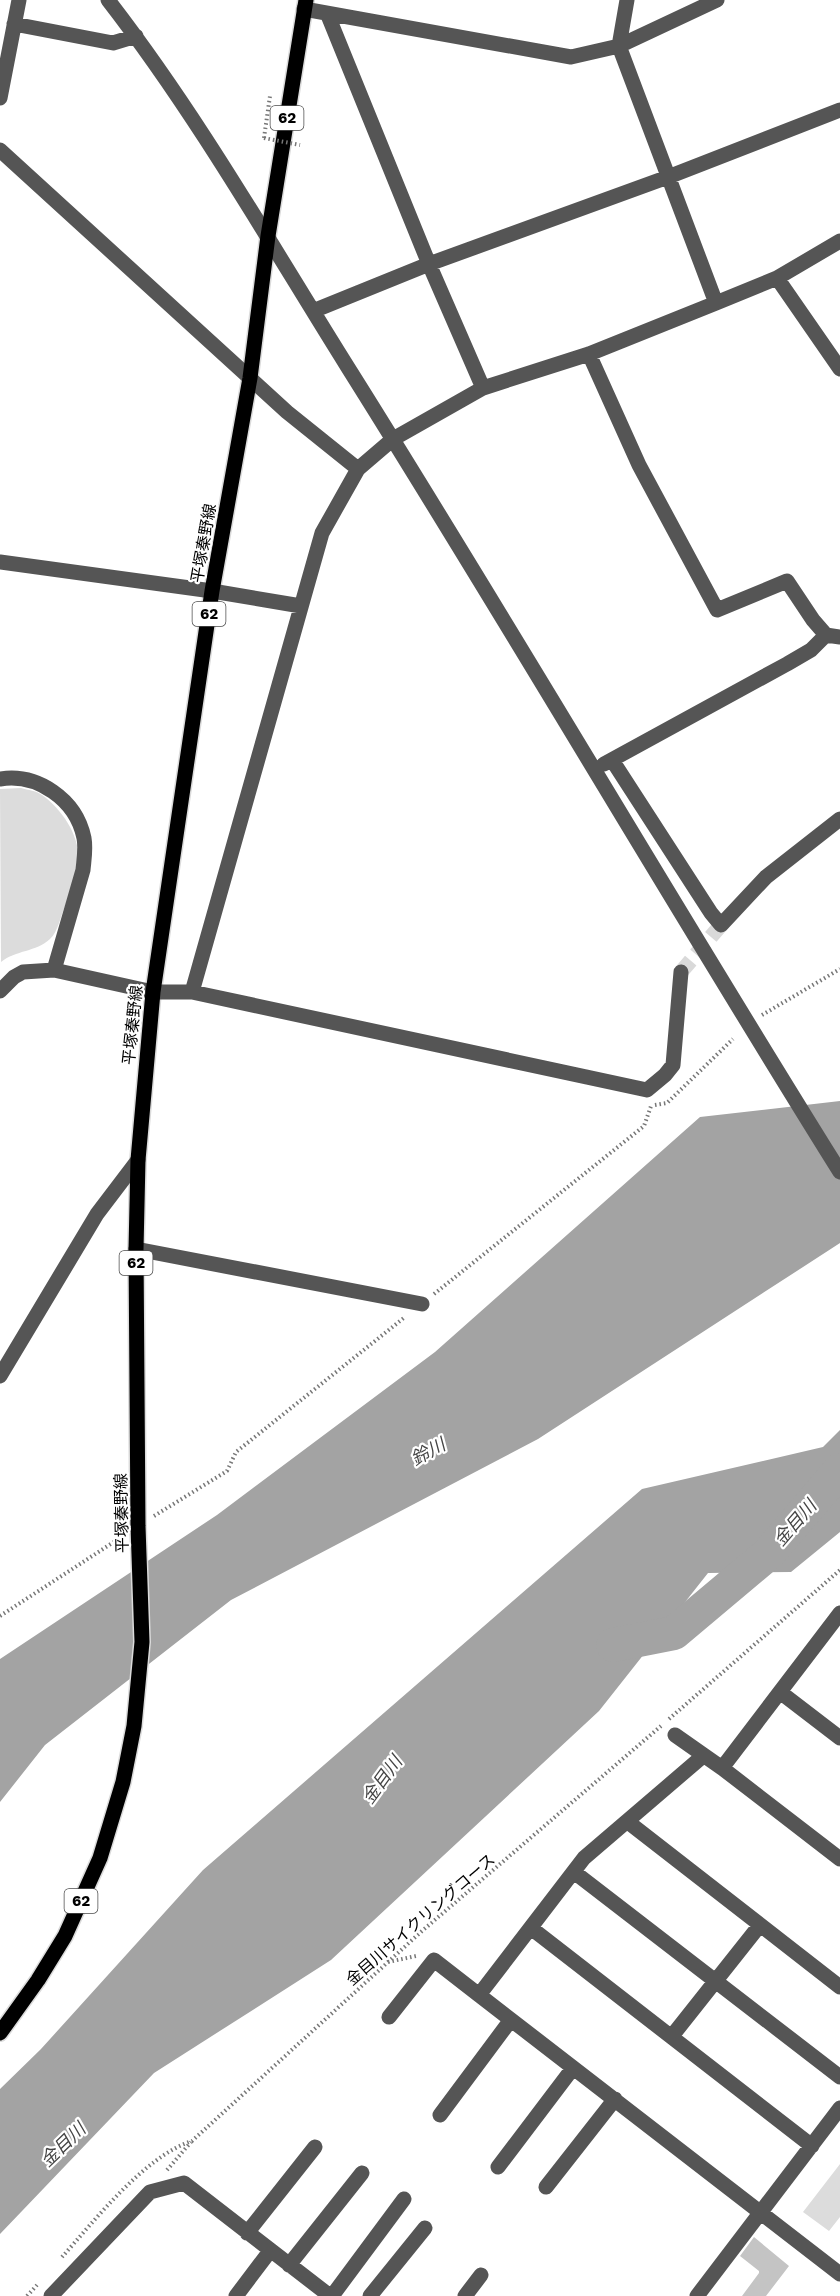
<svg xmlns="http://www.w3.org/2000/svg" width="840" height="2296" font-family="'Work Sans','Noto Sans JP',sans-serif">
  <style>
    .green { fill: #dcdcdc }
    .water { fill: #a3a3a3 }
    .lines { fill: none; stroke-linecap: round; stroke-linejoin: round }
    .river { stroke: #a3a3a3; stroke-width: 34 }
    .building { fill: #c4c4c4 }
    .minor-tunnel { stroke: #d9d9d9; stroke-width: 15; stroke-dasharray: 15 8; stroke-linecap: butt }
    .major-casing { stroke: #dbdbdb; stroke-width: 18 }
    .path { stroke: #777; stroke-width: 4; stroke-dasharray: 1.5 3; stroke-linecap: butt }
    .minor { stroke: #555; stroke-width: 15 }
    .major { stroke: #000; stroke-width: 15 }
    .path-bridge { stroke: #777; stroke-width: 4; stroke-dasharray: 1.5 3; stroke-linecap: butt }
    .labels { text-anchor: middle; stroke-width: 4.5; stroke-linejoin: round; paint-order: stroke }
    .shield { fill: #fff; stroke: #4c4c4c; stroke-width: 1.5 }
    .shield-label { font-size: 15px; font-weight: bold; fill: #000 }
    .street-label { font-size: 16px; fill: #000; stroke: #fff }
    .water-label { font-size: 18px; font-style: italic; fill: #444; stroke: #fff }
  </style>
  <rect width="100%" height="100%" fill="#fff"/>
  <path class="green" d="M21,788C28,790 37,791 42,795C64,811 82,839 78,866C76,879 70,893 65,906C61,915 58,932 50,939C36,952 16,950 1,962L0,789Z
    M840,2164V2217L829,2231L803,2212Z"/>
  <path class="water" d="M840,1101V1243L538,1439L231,1600L45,1745L0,1802V1659L217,1515L435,1352L700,1117Z
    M840,1430V1532L791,1572L708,1573L599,1711L331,1960L154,2073L0,2234V2089L41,2049L203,1870L642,1489L823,1447Z"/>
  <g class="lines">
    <path class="river" d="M613,1645L674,1633L768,1554L840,1470"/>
  </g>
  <path class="building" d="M754,2237L789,2266L766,2296H742L759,2273V2271L740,2256Z"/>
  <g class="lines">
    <path class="minor-tunnel" d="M681,972L721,925"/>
    <defs>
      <path id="major" d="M0,2033L38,1980L65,1936L100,1858L123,1782L134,1726L142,1642L138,1526L136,1249L138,1160L153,992L212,591L250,378L268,236L306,0"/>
    </defs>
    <use href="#major" class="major-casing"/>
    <path class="path" d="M264,138L270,96
      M762,1015L840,969
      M655,1105L667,1103L733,1039
      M434,1294L644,1126L651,1106
      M154,1516L227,1471L236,1452L405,1317
      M0,1616L123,1536
      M669,1719L840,1570
      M388,1962L416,1956
      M167,2170L191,2142
      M62,2257C95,2220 145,2156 192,2141L422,1931L661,1726
      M27,2296L37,2285"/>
    <path class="minor" d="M108,0C197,115 270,243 347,366C515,633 673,905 840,1172
      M627,0L619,46L716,303
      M304,9L571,57L619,46L717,0
      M327,13L429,264L483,388
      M14,24L113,43L136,36
      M0,98L19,0
      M0,150L287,412L358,469
      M777,278L840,369
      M313,311L429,264L668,177L840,110
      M589,354L639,465L717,610L787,581L813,620L826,635L840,637
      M0,562L212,591L301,606
      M612,760L711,913L721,925L766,877L840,819
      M604,764L787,664L811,650L826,635
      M0,779C37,773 76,799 84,838C86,849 84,859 83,870L54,970
      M0,991L14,977L23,972L54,970L153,992H192L322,533L358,469L393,439L483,388L589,354L716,303L777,278L840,241
      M192,992L647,1090L665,1075L673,1065L681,972
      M136,1249L422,1304
      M0,1376L97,1214L138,1160
      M780,1692L840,1738
      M675,1735L722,1768L840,1859
      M703,1756L584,1858L479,1995L840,2274
      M722,1768L840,1613
      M628,1822L840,1987
      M574,1872L840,2077
      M531,1928L812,2146
      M389,2017L434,1960L479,1995
      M672,2036L760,1925
      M440,2115L510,2021
      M498,2167L573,2068
      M546,2187L615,2099
      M247,2233L315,2147
      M289,2265L362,2173
      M51,2296L150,2192L184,2183L330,2296
      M236,2296L270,2251
      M332,2296L404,2199
      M370,2296L425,2228
      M465,2296L481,2275
      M697,2296L840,2108"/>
    <use href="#major" class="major"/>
    <path class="path-bridge" d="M264,138L300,145"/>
  </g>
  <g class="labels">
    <g class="shield">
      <rect x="270.5" y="106" width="33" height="24" rx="4.5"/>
      <rect x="192.5" y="602" width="33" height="24" rx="4.5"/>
      <rect x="119.5" y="1251" width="33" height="24" rx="4.5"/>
      <rect x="64.5" y="1889" width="33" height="24" rx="4.5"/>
    </g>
    <g class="shield-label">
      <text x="287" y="123">62</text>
      <text x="209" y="619">62</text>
      <text x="136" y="1268">62</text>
      <text x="81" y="1906">62</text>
    </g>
    <g class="street-label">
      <text transform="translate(203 543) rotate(-80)" y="6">平塚秦野線</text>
      <text transform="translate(132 1025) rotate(-84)" y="6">平塚秦野線</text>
      <text transform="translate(121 1513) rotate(-91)" y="6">平塚秦野線</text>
      <text transform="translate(420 1919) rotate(-41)" y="6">金目川サイクリングコース</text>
    </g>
    <g class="water-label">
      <text transform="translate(428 1452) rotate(-29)" y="6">鈴川</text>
      <text transform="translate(795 1523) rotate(-49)" y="6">金目川</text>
      <text transform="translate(382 1780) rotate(-54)" y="6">金目川</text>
      <text transform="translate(63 2145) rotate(-44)" y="6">金目川</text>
    </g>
  </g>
</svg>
